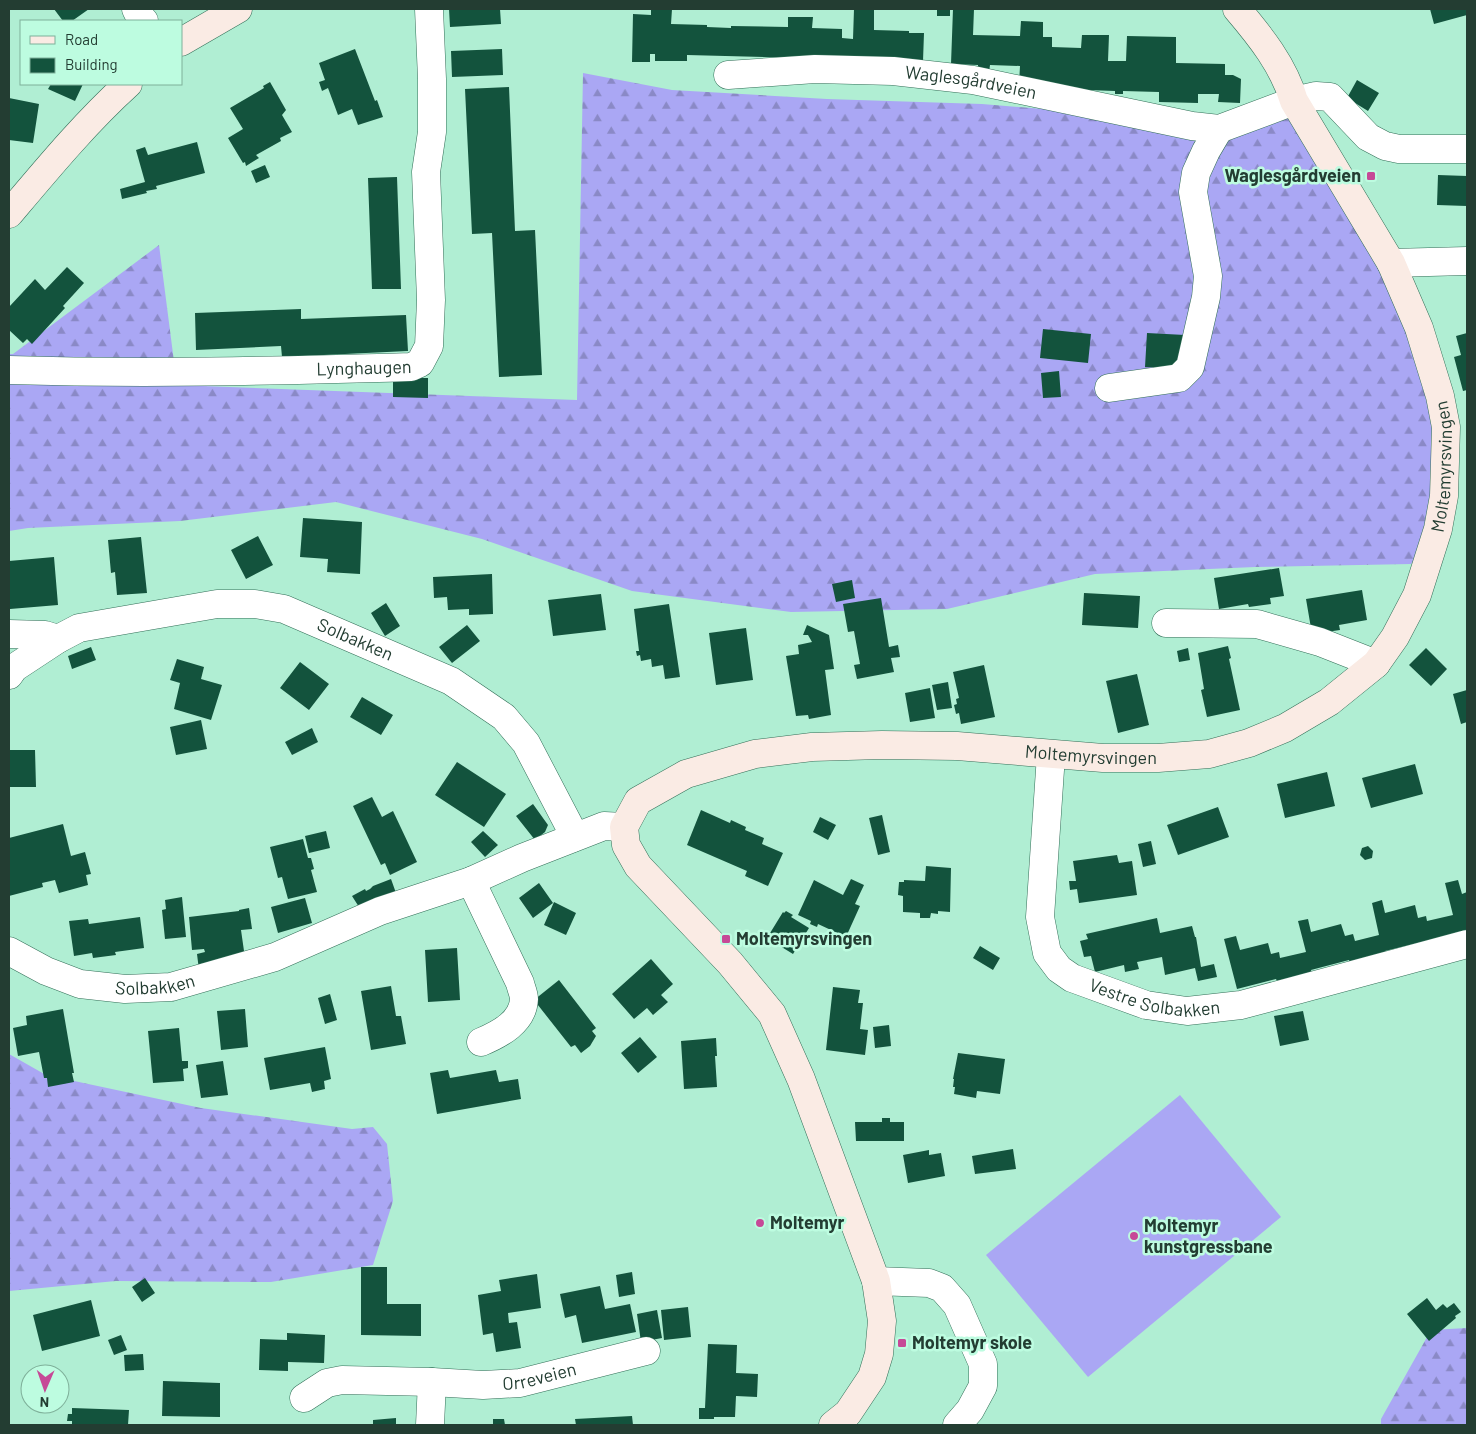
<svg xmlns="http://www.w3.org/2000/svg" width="1476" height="1434" font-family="Barlow,sans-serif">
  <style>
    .forest { fill: url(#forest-firs) }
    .garden { fill: #aaa7f4 }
    .building { fill: #13533d }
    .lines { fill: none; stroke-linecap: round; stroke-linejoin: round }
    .street-casing { stroke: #336f58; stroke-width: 29 }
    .secondary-casing { stroke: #336f58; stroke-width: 29 }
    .street { stroke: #fff; stroke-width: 28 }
    .secondary { stroke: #faebe4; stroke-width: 28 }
    .poi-dot { fill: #c64997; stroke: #bdfce0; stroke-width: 2 }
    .labels { text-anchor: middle; stroke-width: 5; stroke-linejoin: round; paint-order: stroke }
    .street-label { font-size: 18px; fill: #233d32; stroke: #bdfce0 }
    .poi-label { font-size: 18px; font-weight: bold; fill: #233d32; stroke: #bdfce0; text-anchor: start }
  </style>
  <defs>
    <pattern id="forest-firs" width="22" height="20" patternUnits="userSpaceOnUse" patternTransform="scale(1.25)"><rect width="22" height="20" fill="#aaa7f4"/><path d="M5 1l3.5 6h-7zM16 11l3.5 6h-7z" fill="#8a89c6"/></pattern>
  </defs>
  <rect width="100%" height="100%" fill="#b0eed3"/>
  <path class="forest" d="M583,73L672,90L827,99L982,104L1138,117L1293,118L1369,227L1433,373L1440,529L1411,564L1255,567L1095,574L947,609L791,612L632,591L482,539L336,502L180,521L28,528L9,531V354H13L159,245L177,385L577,400Z
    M9,1054L46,1075L201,1108L352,1129L373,1127L387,1144L393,1201L373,1265L271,1282L116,1281L9,1291Z
    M1467,1328V1425H1381V1419L1431,1330Z"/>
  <path class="garden" d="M1180,1095L1281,1217L1088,1377L986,1255Z"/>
  <path class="building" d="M54,9H89L72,21H63Z
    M449,9H500L501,24L450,27Z
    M651,9H672L671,24L707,25V27L731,28V26L788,27V17H813L812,28L842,29V38L853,39L854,9H874V30L909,31V33H924L923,61L687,55V61H655V54H650V62H632L633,14L651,15Z
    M937,9H950V16H937Z
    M953,9H974L973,35L1020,36L1021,21L1043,22V37H1052V47L1081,48L1082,35H1109L1108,61H1126L1127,36L1176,37V63L1225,64V75H1233L1241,79L1240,103L1218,102L1219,94H1198V103L1159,102V92L1123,91V94H1115V91L1087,90L1019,84L1020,66L990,65L989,72H978V65L951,64Z
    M1430,9H1467V15L1434,24Z
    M355,49L375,101L377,100L383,117L358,125L352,109L338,115L328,88L322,91L319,82L325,80L319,63Z
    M502,49L503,75L452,77L451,51Z
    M1357,80L1379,93L1368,111L1347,98Z
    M270,82L286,110L282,115L292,132L280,138L281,141L256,155L259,158L246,166L245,162L243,163L228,138L243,129L230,108L264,88L263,86Z
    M51,84H83L75,101L48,89Z
    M509,87L515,231L535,230L542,375L499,377L492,233L472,234L465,89Z
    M9,98L39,104L33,143L9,140Z
    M197,142L205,173L156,186L157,189L146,191L147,193L122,199L120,189L145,182L136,150L145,147L148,155Z
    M265,165L270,177L256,183L251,171Z
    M1438,175L1467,176V206L1437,205Z
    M397,177L401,289H372L368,178Z
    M67,267L84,283L63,306L65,308L32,344L27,339L23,343L9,330V307L35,279L45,290Z
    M301,309V319L406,315L408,351L282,357L281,346L196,350L195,313Z
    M1043,329L1091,334L1088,363L1040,358Z
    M1147,333L1185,335L1183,369L1152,371L1153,367H1145Z
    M1467,333V390L1463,391L1454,357L1461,355L1456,336Z
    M1059,371L1061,397L1043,398L1041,373Z
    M393,378H428V398L393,397Z
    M303,518L362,522L360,574L327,572L328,559L300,557Z
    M258,536L273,565L246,579L231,550Z
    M141,537L147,593L117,595L115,572L111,573L108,540Z
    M54,557L58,605L10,609L9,561Z
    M1279,568L1284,596L1270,598L1271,604L1249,607L1248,604L1219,609L1214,578Z
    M492,574L493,614L469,615V609L448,610L447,597L434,598L433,577Z
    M852,580L855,598L836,602L832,584Z
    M1362,590L1367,620L1339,625L1340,630L1312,634L1306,599Z
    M1084,593L1140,596L1138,628L1082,625Z
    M601,594L606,630L553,636L548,600Z
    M881,598L889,647L898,645L900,657L891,658L894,672L857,679L854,665L860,664L854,631L848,632L843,604Z
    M386,603L400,626L385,636L371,613Z
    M669,604L680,677L665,679L663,665L652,667L651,659L641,661L640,655L637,656L636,651H639L634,609Z
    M467,625L480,641L452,663L439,647Z
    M807,625L829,635L834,669L825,670L831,715L809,719L808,715L796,716L786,656L799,654L798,645L812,642L808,635H803Z
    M746,628L753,680L716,685L709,633Z
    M1228,646L1231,658L1229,659L1240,710L1207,717L1201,690L1204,689L1198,653Z
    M91,647L96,660L72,669L68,656Z
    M1188,648L1190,660L1179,662L1177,651Z
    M1426,648L1447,669L1431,686L1409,665Z
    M177,659L204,667L201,679L222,685L211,720L174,709L180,683L170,680Z
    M300,662L329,684L309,710L280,688Z
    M984,665L995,717L961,724L959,713L956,714L954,705L957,704L956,699L959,698L953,672Z
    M1137,674L1149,725L1118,733L1106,681Z
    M948,682L952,708L937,710L932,685Z
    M930,688L935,718L910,722L905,693Z
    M1467,690V722L1461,724L1453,694Z
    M362,697L393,715L381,735L350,717Z
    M201,720L207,749L176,755L170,727Z
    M312,728L318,742L292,755L285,742Z
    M9,750H35L36,787H9Z
    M457,762L506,794L484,827L435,795Z
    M1415,764L1423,794L1371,808L1362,778Z
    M1327,772L1335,806L1285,818L1277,784Z
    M372,797L382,817L393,811L417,862L390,875L385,863L381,865L353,806Z
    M533,804L548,825L545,832L535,840L516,816Z
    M1218,807L1229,837L1178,855L1167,825Z
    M701,810L730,823L731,820L746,827L745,830L764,838L762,844L783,853L768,886L745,876L747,871L687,845Z
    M882,815L890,852L878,855L869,818Z
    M820,817L836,825L828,840L813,832Z
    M63,824L71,856L85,852L91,874L86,875L88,885L59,893L55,880L42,883L43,887L9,896V838Z
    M326,831L330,848L309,853L305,836Z
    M483,831L498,845L485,857L471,842Z
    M303,839L308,858H311L314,869L311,870L317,892L288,899L282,877L278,878L270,847Z
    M1151,841L1156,864L1143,867L1138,844Z
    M1368,846L1373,851L1372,858L1365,860L1360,855L1362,848Z
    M1117,855L1119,863L1132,861L1137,895L1079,903L1077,889L1070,890L1069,881H1076L1073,861Z
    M926,866L951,868L950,912L938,911V914L931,913L930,918H920V913L903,912V896L898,895L899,882H904V880L925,881Z
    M391,879L396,893L359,907L352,896L365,889L366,891L370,889L373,886Z
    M851,879L864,885L855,904L860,906L846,937L818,924L817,927L810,924L811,921L798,915L814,880L843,895Z
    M1458,880L1462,894L1467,892V931L1385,951L1386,954L1350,963L1349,960L1311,970L1312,973L1277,981L1276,979L1237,989L1224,939L1236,936L1240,950L1268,943L1271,954L1279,952L1280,958L1306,952L1298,921L1308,919L1311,932L1341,924L1345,936L1353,934L1355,941L1379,935L1372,903L1382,900L1385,913L1415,905L1418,918L1426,916L1427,921L1453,915L1445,883Z
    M539,883L553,903L533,918L519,898Z
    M182,897L186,937L165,939L162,910L166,909L165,900Z
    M305,898L312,923L278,933L271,907Z
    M554,902L576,913L566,935L544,925Z
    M249,908L252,929L241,930L245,958L199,970L197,954L205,952L204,949L192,950L189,917L239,911V910Z
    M786,911L793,915L791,917L809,928L793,954L767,938L783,912L784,913Z
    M140,917L144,948L115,952L116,955L93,958L92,953L74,956L69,921L88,919L89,924Z
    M1157,918L1160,933L1192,926L1195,937H1196L1201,967L1214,964L1217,977L1198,981L1195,968L1165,975L1162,957L1137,962L1139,969L1125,972L1124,965L1095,972L1091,956L1084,957L1080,941L1088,939L1086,934Z
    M980,946L1000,958L993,970L973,958Z
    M457,948L460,1000L428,1002L425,950Z
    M651,959L673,984L661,995L668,1002L653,1015L647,1008L634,1019L612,994Z
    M559,980L596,1028L592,1031L596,1036L590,1046L581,1053L575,1045L571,1047L534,1000Z
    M391,986L396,1016H401L406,1044L371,1050L361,991Z
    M833,987L860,990L858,1003H863L860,1029L868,1030L865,1055L826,1050Z
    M330,994L337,1020L325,1024L318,998Z
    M63,1009L74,1073H72L74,1082L48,1087L47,1078H44L39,1052L18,1056L13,1028L27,1025L26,1016Z
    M245,1009L248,1047L221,1050L217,1011Z
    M1303,1011L1309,1040L1280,1046L1274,1016Z
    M889,1025L891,1046L875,1048L873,1027Z
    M179,1028L182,1061H188V1068L183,1069L184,1081L153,1083L148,1031Z
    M640,1037L657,1057L638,1073L621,1053Z
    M716,1038L717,1056H715L717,1087L684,1089L681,1041Z
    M325,1047L331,1079L324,1081L325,1089L312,1092L310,1083L270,1090L264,1058Z
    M958,1053L1005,1059L1000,1094L977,1091L976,1098L954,1094L955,1087H953L954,1079H953Z
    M223,1061L228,1095L201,1098L196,1065Z
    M448,1070L450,1078L496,1070L499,1082L518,1079L521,1099L437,1114L430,1073Z
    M882,1118H890V1122H904V1141H856L855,1122H882Z
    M1013,1149L1016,1169L975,1174L972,1156Z
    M929,1150V1155L941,1153L945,1176L908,1183L903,1155Z
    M361,1267H387V1304H421V1336L361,1335Z
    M632,1272L635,1294L619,1297L616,1275Z
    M537,1274L541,1308L508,1313L509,1323L517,1322L521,1348L496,1352L493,1333L483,1335L478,1295L501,1291L499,1280Z
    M145,1278L155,1293L142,1302L132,1287Z
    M600,1286L605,1309L630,1304L636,1332L582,1343L576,1315L565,1318L560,1294Z
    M1427,1298L1436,1310L1443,1304L1447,1308L1454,1303L1461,1312L1455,1316L1456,1318L1429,1341L1407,1314Z
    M91,1300L100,1336L42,1351L33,1315Z
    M688,1307L691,1337L664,1340L661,1310Z
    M657,1310L662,1338L641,1342L637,1314Z
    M287,1333L325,1335L324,1363L288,1362V1371L259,1370L260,1339L287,1340Z
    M121,1335L127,1350L114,1355L108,1340Z
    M708,1344L737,1345L736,1373L758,1374L757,1397L736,1396L735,1417H714V1419H699V1408H705Z
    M143,1354L144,1370L125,1371L124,1355Z
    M163,1381L220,1383V1417L162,1416Z
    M72,1408L129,1410L128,1425H72V1421H67L68,1414H72Z
    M632,1416L633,1425H576L575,1419Z
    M396,1418V1425H373V1420Z
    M493,1419H504L505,1425H493Z"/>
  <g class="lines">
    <defs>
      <g id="street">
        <path d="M136,9L140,17L144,21"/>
        <path id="s1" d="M728,75L815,69L893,71L973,80L1192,126L1219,129L1294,101L1316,96L1330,97L1368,137L1385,146L1399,149H1467"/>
        <path d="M1391,263L1467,261"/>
        <path id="s2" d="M9,370C143,374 277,371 411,367L420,363L429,346L431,300L426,172L432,132V79L429,9"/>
        <path d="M1109,388L1179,378L1190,367L1206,297L1208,276L1193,192L1196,173L1206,151L1219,129"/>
        <path d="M1166,623L1257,624L1320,642L1376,664"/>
        <path d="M9,634L45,635L58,639"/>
        <path id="s3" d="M9,675L14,668L58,639L79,628L217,604H255L284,609L451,681L504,717L526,743L572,831V838"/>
        <path id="s4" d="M1051,755L1040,917L1047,953L1059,969L1072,978L1146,1005L1187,1011L1241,1005L1467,944"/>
        <path d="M471,881L520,983C521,988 524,994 524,999C523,1022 500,1034 481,1042"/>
        <path id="s5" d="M9,951L46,971L80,984L125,989L171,987L275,957L380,911L471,881L522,858L604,826L624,827"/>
        <path d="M876,1281L929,1283L942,1288L957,1305L983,1364V1386L970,1410L957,1425"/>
        <path id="s6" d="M304,1398L327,1383L342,1380L432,1382L483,1385L520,1383L646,1351"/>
        <path d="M430,1425L432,1382"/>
      </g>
      <g id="secondary">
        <path d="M181,42L238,9"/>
        <path d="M9,214C47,169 85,123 128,84"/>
        <path id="s7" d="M833,1425L848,1413L872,1377L879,1354L882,1321L876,1281L801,1079L772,1014L730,963L638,866L626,845L624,827L638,801L686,774L755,754L812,747L882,745L957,746L1103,758H1158L1209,754L1249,743L1285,728L1329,702L1376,664L1395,637L1417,595L1438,529L1444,496L1446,427L1440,396L1419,328L1391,263L1294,101C1284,66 1260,36 1237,9"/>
      </g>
    </defs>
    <use href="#street" class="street-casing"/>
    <use href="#secondary" class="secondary-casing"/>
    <use href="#street" class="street"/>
    <use href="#secondary" class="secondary"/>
  </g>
  <g class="poi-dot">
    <rect x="1366" y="171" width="10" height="10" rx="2.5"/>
    <rect x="721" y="934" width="10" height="10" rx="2.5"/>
    <circle cx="760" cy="1223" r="5"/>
    <circle cx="1134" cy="1236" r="5"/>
    <rect x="897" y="1338" width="10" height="10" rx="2.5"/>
  </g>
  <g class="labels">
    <g class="street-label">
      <text dy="6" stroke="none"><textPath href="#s1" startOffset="244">Waglesgårdveien</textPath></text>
      <text dy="6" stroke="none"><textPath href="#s2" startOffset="355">Lynghaugen</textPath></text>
      <text dy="6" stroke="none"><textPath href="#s7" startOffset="1705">Moltemyrsvingen</textPath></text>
      <text dy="6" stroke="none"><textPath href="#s3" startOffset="370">Solbakken</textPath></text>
      <text dy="6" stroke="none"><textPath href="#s7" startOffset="1182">Moltemyrsvingen</textPath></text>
      <text dy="6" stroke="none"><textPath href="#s5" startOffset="154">Solbakken</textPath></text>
      <text dy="6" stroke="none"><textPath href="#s4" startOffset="321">Vestre Solbakken</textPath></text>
      <text dy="6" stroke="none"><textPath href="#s6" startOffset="241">Orreveien</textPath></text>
    </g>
    <g class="poi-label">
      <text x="1361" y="182" text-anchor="end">Waglesgårdveien</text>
      <text x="736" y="945">Moltemyrsvingen</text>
      <text x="770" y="1229">Moltemyr</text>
      <text x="1144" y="1232">Moltemyr<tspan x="1144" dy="21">kunstgressbane</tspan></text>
      <text x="912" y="1349">Moltemyr skole</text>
    </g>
  </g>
  <rect width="1476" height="1434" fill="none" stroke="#233d32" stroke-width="20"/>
  <rect x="20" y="20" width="162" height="65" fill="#bdfce0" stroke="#7fb09a"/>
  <rect x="30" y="36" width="25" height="8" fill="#faebe4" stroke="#7fb09a"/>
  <text x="65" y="45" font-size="15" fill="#233d32">Road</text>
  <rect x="30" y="58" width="25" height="15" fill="#13533d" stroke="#7fb09a"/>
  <text x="65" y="70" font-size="15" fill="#233d32">Building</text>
  <g transform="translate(45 1389) rotate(182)"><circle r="24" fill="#bdfce0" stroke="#7fb09a"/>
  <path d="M0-4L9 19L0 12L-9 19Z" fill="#c64997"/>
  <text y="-8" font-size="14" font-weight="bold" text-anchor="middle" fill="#233d32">N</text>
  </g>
</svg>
